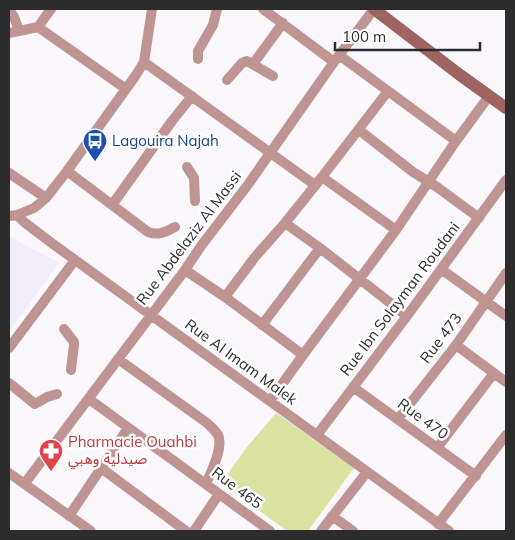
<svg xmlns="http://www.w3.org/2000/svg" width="515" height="540" font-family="Mulish,'Noto Sans Arabic',sans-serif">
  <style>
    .built { fill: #f1ecf7 }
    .park { fill: #dbe3a3 }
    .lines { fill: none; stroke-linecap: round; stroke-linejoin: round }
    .street { stroke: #bf9493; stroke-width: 10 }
    .secondary { stroke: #9f6362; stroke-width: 12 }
    .labels { text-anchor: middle; stroke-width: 5; stroke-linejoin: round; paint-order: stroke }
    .transit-label { font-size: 15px; fill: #164399; stroke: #fff; text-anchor: start }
    .street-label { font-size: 15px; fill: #2c2c2d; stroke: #fff }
    .health-label { font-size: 15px; fill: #be3a42; stroke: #fff; text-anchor: start }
  </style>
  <rect width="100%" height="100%" fill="#faf8fd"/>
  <path class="built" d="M9,236L59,263L9,332Z"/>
  <path class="park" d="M276,413L354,468L308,531H287L221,483L247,447Z"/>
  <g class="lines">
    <path class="street" d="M263,9L334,62
      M9,10L14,17L19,31
      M38,27L51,9
      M9,33L38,27L126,89
      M339,55L456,141
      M198,59V51L213,25L217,9
      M144,62L315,185
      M253,64L283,23
      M227,80L242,63L247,61L273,76
      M359,130L413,172L437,187L479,218
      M187,167L194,178L195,201
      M67,171L148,232C159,236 165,232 175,227
      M9,173L46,198
      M322,177L396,230
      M112,205L172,121L192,96
      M17,215L24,222L53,244L449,531
      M9,216L17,215L34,208L46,198L67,171L136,75L144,62L152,9
      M285,223L320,248L407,316
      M441,269L506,316
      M185,270L225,297L303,355
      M225,297L255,257L285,223L322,177L388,91
      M262,325L320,248
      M64,329L74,342V345L71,370
      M456,345L506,382
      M9,348L75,260
      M118,359L207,423C210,426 215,430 218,435C224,447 211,472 206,484
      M9,383L35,404L47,397L57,394
      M353,387L476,476
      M89,399L270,531
      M270,401L303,355L396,230L456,141L489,96
      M398,419L456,345L506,273
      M317,435L407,316L506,180
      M437,448L494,373
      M101,468L186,531
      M9,473L91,531
      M25,483L185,270L201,246L247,186L334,62L374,9
      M69,516L128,428
      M332,516L353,531
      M438,524L506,435
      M194,531L219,494
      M321,531L367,472"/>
    <path class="secondary" d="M374,9L460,75L506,108"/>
  </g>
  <defs>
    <symbol id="bus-pin" viewBox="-11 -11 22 30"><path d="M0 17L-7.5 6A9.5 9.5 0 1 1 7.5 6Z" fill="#1a4fb4" stroke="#fff"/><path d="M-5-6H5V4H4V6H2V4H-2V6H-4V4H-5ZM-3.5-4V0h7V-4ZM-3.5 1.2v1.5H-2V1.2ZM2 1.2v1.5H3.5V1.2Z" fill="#fff"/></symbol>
    <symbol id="pharmacy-pin" viewBox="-11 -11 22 30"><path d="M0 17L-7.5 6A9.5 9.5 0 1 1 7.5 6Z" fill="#e0444e" stroke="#fff"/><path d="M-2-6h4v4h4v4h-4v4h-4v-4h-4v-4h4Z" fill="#fff"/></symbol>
  </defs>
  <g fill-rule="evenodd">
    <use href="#bus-pin" x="81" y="127" width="28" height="38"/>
    <use href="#pharmacy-pin" x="37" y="437" width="28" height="38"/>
  </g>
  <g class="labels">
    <g class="transit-label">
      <text x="112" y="146">Lagouira Najah</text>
    </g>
    <g class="street-label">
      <text transform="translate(189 238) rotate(-53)" y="5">Rue Abdelaziz Al Massi</text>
      <text transform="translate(400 299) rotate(-53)" y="5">Rue Ibn Solayman Roudani</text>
      <text transform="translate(441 338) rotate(-53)" y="5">Rue 473</text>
      <text transform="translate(241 362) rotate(36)" y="5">Rue Al Imam Malek</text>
      <text transform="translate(423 419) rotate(36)" y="5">Rue 470</text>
      <text transform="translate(237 488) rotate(37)" y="5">Rue 465</text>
    </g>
    <g class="health-label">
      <text x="68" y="447">Pharmacie Ouahbi<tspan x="68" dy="17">صيدلية وهبي</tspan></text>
    </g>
  </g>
  <rect width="515" height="540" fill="none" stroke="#2c2c2d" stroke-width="20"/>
  <path d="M335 42v8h145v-8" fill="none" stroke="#2c2c2d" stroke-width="2.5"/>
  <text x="342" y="42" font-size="15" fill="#2c2c2d" stroke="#ffffff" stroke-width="4" paint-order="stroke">100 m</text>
</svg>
